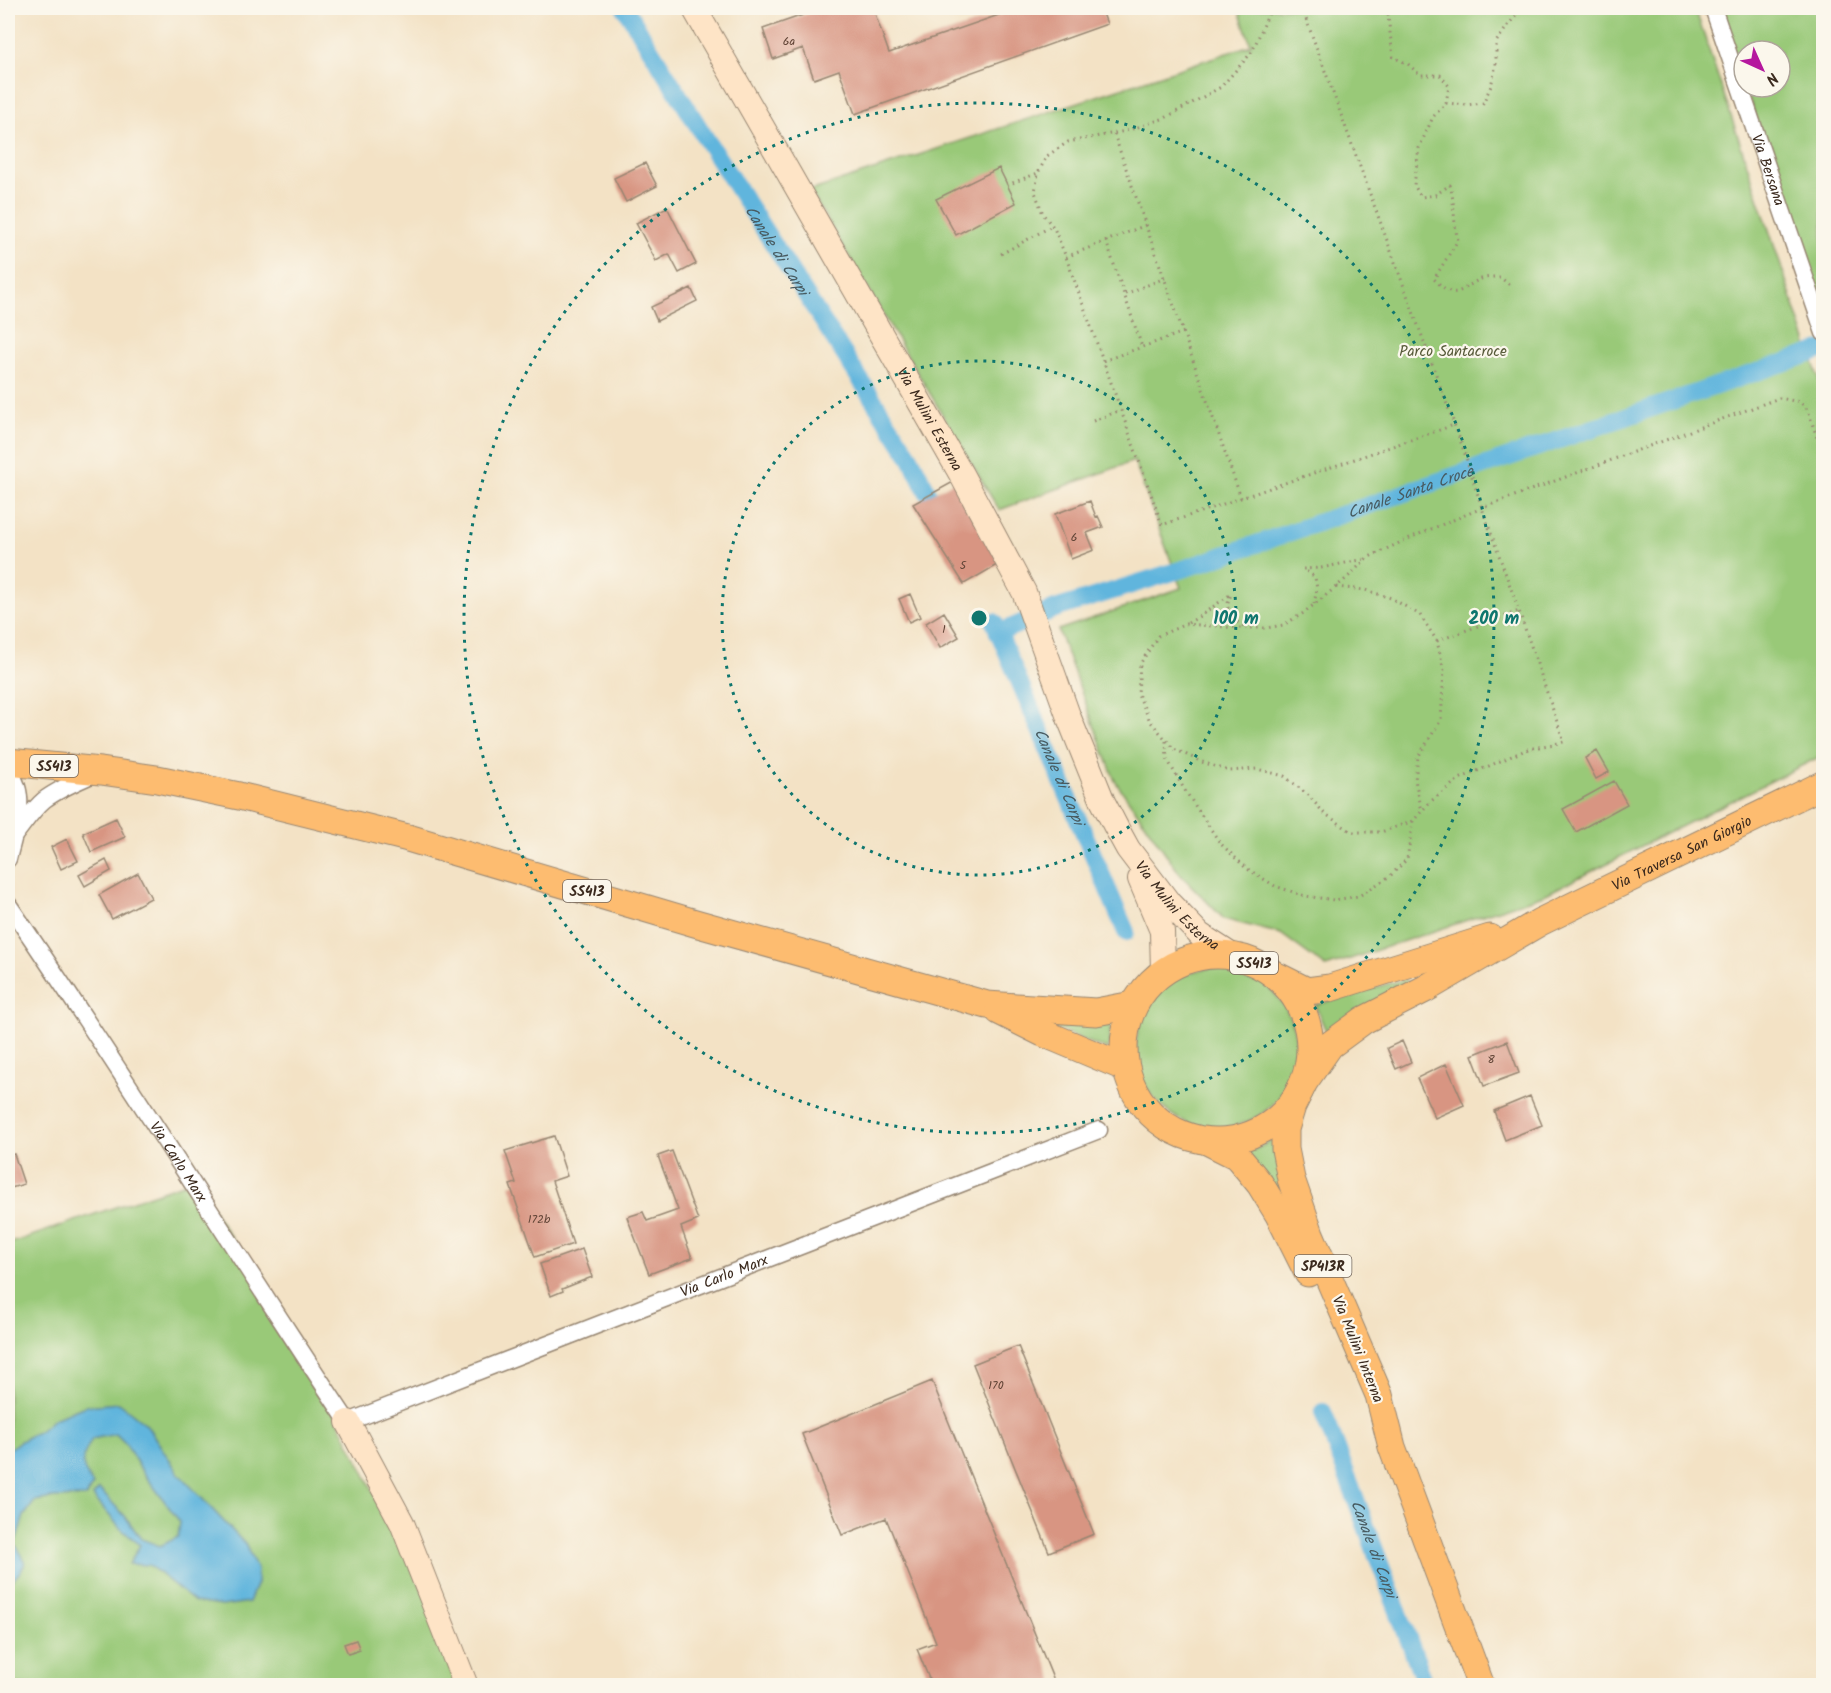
<svg xmlns="http://www.w3.org/2000/svg" width="1831" height="1693" font-family="Kalam,sans-serif">
  <style>
    .green { fill: #99c978; stroke: #6a7a4b; stroke-width: 1.5 }
    .water { fill: #61b5dd; stroke: #4e707e; stroke-width: 1.5 }
    .lines { fill: none; stroke-linecap: round; stroke-linejoin: round }
    .canal { stroke: #61b5dd; stroke-width: 18 }
    .building { fill: #d89582 }
    .street-casing { stroke: #978672; stroke-width: 19 }
    .secondary-casing { stroke: #978672; stroke-width: 26 }
    .primary-casing { stroke: #978672; stroke-width: 29 }
    .path { stroke: #978672; stroke-width: 3; stroke-dasharray: 1.5 4.5; stroke-linecap: butt }
    .street { stroke: #fff; stroke-width: 16 }
    .secondary { stroke: #fee4c6; stroke-width: 24 }
    .primary { stroke: #fdbc70; stroke-width: 27 }
    .ring { fill: none; stroke: #0f766e; stroke-width: 3; stroke-dasharray: 3 6 }
    .labels { text-anchor: middle; stroke-width: 4.5; stroke-linejoin: round; paint-order: stroke }
    .number-label { font-size: 12px; fill: #624537 }
    .shield { fill: #fbf7ec; stroke: #75685c; stroke-width: 1.5 }
    .shield-label { font-size: 14px; font-weight: bold; fill: #3b2a1e }
    .street-label { font-size: 15px; fill: #3b2a1e; stroke: #fbf7ec }
    .park-label { font-size: 15px; fill: #575a39; stroke: #fbf7ec }
    .water-label { font-size: 16px; font-style: italic; fill: #485b61; stroke: #fbf7ec }
    .centre { fill: #0f766e; stroke: #fbf7ec; stroke-width: 3 }
    .ring-label { font-size: 18px; text-anchor: middle; font-weight: bold; fill: #0f766e; stroke: #fbf7ec; stroke-width: 4.5; stroke-linejoin: round; paint-order: stroke }
  </style>
  <rect width="100%" height="100%" fill="#fbf7ec"/>
  <filter id="ink" filterUnits="userSpaceOnUse"><feTurbulence type="fractalNoise" baseFrequency=".0167" numOctaves="2"/><feDisplacementMap in="SourceGraphic" scale="12" xChannelSelector="R" yChannelSelector="G"/><feConvolveMatrix kernelMatrix="1 2 1 2 8 2 1 2 1" color-interpolation-filters="sRGB"/></filter>
  <filter id="wash" filterUnits="userSpaceOnUse"><feTurbulence type="fractalNoise" baseFrequency=".008" numOctaves="4" result="noise"/><feDisplacementMap in="SourceGraphic" scale="24" xChannelSelector="R" yChannelSelector="G"/><feGaussianBlur stdDeviation="1.35" result="paint"/><feColorMatrix in="noise" values="0 0 0 0 0 0 0 0 0 0 0 0 0 0 0 0 0 1.4 0 .05"/><feComposite in="paint" operator="in"/></filter>
  <g filter="url(#wash)">
    <rect width="100%" height="100%" fill="#f3e2c5"/>
    <path class="green" d="M1238,8H1695L1823,392V755L1546,894L1326,967L1281,934L1224,919L1180,874L1115,781L1058,630L1181,588L1134,461L999,510L810,191L1251,45Z
      M1717,8H1823V306L1745,87H1780V51H1744V85Z
      M1136 1048a80 80 0 1 1 160 0a80 80 0 1 1-160 0Z
      M1405,979L1409,984L1326,1031L1315,1005Z
      M1112,1020L1108,1050L1050,1026L1052,1021Z
      M1274,1139L1287,1202L1243,1153L1260,1147Z
      M194,1180L301,1346L470,1685H8V1244Z"/>
    <path class="water" d="M119,1403L146,1424L179,1474L245,1544L257,1569V1583L249,1602L222,1606L195,1602L149,1565L129,1564L140,1545L120,1528L93,1496L99,1489L125,1516L141,1539L160,1546L178,1537L180,1522L142,1471L125,1443L116,1434L92,1439C80,1460 79,1464 93,1485L86,1497L54,1498L35,1501L24,1516L15,1544C27,1563 29,1563 13,1580H8V1450L19,1442L41,1430L54,1419L85,1406Z"/>
    <g class="lines">
      <g class="canal">
        <path id="s1" d="M625,8L711,147L910,457L928,493"/>
        <path id="s2" d="M994,622L1126,932"/>
        <path id="s3" d="M998,633L1055,609L1186,568L1824,349"/>
        <path id="s4" d="M1323,1412L1426,1686"/>
      </g>
    </g>
    <g id="blocks">
      <path class="building" d="M823,8H873L889,53L1019,8H1101L1107,24L855,114L839,70L814,79L803,48L773,59L763,29Z
        M645,163L657,186L626,202L614,178Z
        M999,168L1016,203L956,235L936,199Z
        M667,207L696,264L679,273L669,254L656,261L636,223Z
        M691,288L697,301L657,321L651,307Z
        M955,481L1002,562L964,584L913,504Z
        M1090,501L1096,517L1098,516L1103,527L1087,533L1094,550L1071,559L1055,514Z
        M910,594L920,617L909,622L899,599Z
        M944,612L959,637L940,648L926,623Z
        M1597,751L1609,772L1596,779L1585,758Z
        M1614,781L1627,804L1576,832L1563,809Z
        M116,818L125,837L91,852L83,833Z
        M67,839L78,861L61,869L51,847Z
        M106,860L111,871L85,886L79,875Z
        M138,873L151,898L112,919L99,895Z
        M1402,1041L1411,1062L1396,1069L1387,1048Z
        M1507,1041L1519,1073L1484,1086L1472,1055Z
        M1446,1064L1464,1105L1435,1118L1417,1078Z
        M1530,1096L1542,1125L1505,1140L1494,1111Z
        M554,1136L567,1176L552,1181L573,1244L535,1257L510,1185L516,1183L505,1151Z
        M672,1151L698,1220L681,1227L692,1258L649,1274L627,1217L643,1212L647,1221L678,1210L658,1156Z
        M14,1154L24,1184L8,1189V1156Z
        M582,1249L592,1277L562,1289L563,1291L551,1296L540,1264Z
        M1018,1346L1094,1534L1049,1552L973,1364Z
        M932,1381L1054,1681L1044,1686H932L917,1649L936,1642L886,1518L842,1535L802,1434Z
        M356,1640L360,1650L348,1654L344,1644Z"/>
    </g>
  </g>
  <g filter="url(#ink)">
    <use href="#blocks" fill-opacity="0" stroke="#978672" stroke-width="1.5"/>
    <g class="lines">
      <defs>
        <g id="street">
          <path id="s5" d="M1713,8L1824,333"/>
          <path d="M8,771C30,795 14,832 8,859"/>
          <path d="M13,837C23,825 32,810 44,800C60,788 78,781 96,773"/>
          <path id="s6" d="M8,904C125,1074 233,1250 348,1422L1099,1130"/>
        </g>
        <g id="secondary">
          <path id="s7" d="M694,8L961,474L1024,592L1069,718L1103,802L1117,829L1128,849L1169,903L1200,935L1234,957"/>
          <path d="M1140,879L1162,931L1163,972"/>
          <path d="M348,1422L402,1523L466,1686"/>
        </g>
        <g id="primary">
          <path d="M8,762L101,771L157,779L239,796L408,838L695,923L987,1005L1096,1012L1133,1005"/>
          <circle cx="1217" cy="1048" r="93"/>
          <path d="M1279,977L1307,991L1330,988L1490,938"/>
          <path d="M999,1011L1043,1033L1124,1067"/>
          <path d="M1207,1141L1237,1156L1260,1184L1279,1215L1308,1273"/>
          <path id="s8" d="M1481,1686L1392,1447L1379,1395L1310,1234L1291,1179L1285,1149V1129L1292,1106L1304,1082L1330,1045L1364,1020L1425,989L1540,922L1824,784"/>
        </g>
      </defs>
      <use href="#street" class="street-casing"/>
      <use href="#secondary" class="secondary-casing"/>
      <use href="#primary" class="primary-casing"/>
      <path class="path" d="M1271,8L1252,52L1221,87L1165,118L1126,131L1068,142L1047,156L1038,173L1035,192L1043,214L1054,228L1066,257L1162,525L1454,425
        M1302,8L1464,451L1482,508L1519,611L1564,742L1528,749L1459,779L1430,802L1413,821L1381,832H1352L1324,813L1307,794L1284,776L1257,769L1229,771L1202,762L1174,749L1150,721L1138,694L1140,664L1158,636L1186,624L1238,628H1267L1283,625L1302,614L1320,600L1347,578L1367,558L1412,537L1482,508L1779,398L1800,402L1808,410L1824,459
        M1387,8L1393,57L1408,64L1420,75H1440L1449,86L1446,103L1433,117L1419,148L1414,185L1421,197L1435,195L1450,185C1455,203 1453,222 1458,240L1434,279C1458,303 1458,289 1481,279C1486,277 1494,277 1500,277L1512,287
        M1446,103L1466,105L1483,103L1491,86L1496,65V42L1521,8
        M1114,134L1241,498
        M1007,185L1038,173
        M1106,241L1142,347
        M1001,254L1052,226
        M1066,257L1146,225
        M1125,294L1165,278
        M1103,361L1184,332
        M1093,421L1121,410
        M1336,587L1365,590L1391,598L1420,615L1437,641L1444,671L1441,720L1418,757L1415,780L1422,811
        M1314,604L1317,589L1315,577L1303,569L1321,568L1365,559
        M1188,623L1200,616L1231,594L1227,606L1234,620L1245,627
        M1437,641L1519,611
        M1166,741L1167,759L1184,789L1220,843L1246,868L1275,886L1305,896L1334,900L1359,896L1390,876L1407,859L1413,821"/>
      <use href="#street" class="street"/>
      <use href="#secondary" class="secondary"/>
      <use href="#primary" class="primary"/>
    </g>
  </g>
  <g class="ring">
    <circle cx="979" cy="618" r="257"/>
    <circle cx="979" cy="618" r="515"/>
  </g>
  <g class="labels">
    <g class="number-label">
      <text x="789" y="45">6a</text>
      <text x="1074" y="541">6</text>
      <text x="963" y="569">5</text>
      <text x="944" y="633">1</text>
      <text x="1491" y="1063">8</text>
      <text x="539" y="1223">172b</text>
      <text x="996" y="1389">170</text>
    </g>
    <g class="shield">
      <rect x="30" y="755" width="48" height="22" rx="4.5"/>
      <rect x="563" y="880" width="48" height="22" rx="4.5"/>
      <rect x="1230" y="952" width="48" height="22" rx="4.5"/>
      <rect x="1294.5" y="1255" width="57" height="22" rx="4.5"/>
    </g>
    <g class="shield-label">
      <text x="54" y="771">SS413</text>
      <text x="587" y="896">SS413</text>
      <text x="1254" y="968">SS413</text>
      <text x="1323" y="1271">SP413R</text>
    </g>
    <g class="street-label">
      <text dy="5" stroke="none"><textPath href="#s5" startOffset="171">Via Bersana</textPath></text>
      <text dy="5" stroke="none"><textPath href="#s7" startOffset="474">Via Mulini Esterna</textPath></text>
      <text dy="5" stroke="none"><textPath href="#s8" startOffset="1090">Via Traversa San Giorgio</textPath></text>
      <text dy="5" stroke="none"><textPath href="#s7" startOffset="1024">Via Mulini Esterna</textPath></text>
      <text dy="5" stroke="none"><textPath href="#s6" startOffset="309">Via Carlo Marx</textPath></text>
      <text dy="5" stroke="none"><textPath href="#s6" startOffset="1023">Via Carlo Marx</textPath></text>
      <text transform="translate(1358 1349) rotate(68)" y="5">Via Mulini Interna</text>
    </g>
    <g class="park-label">
      <text x="1453" y="356">Parco Santacroce</text>
    </g>
    <g class="water-label">
      <text dy="6" stroke="none"><textPath href="#s1" startOffset="286">Canale di Carpi</textPath></text>
      <text dy="6" stroke="none"><textPath href="#s3" startOffset="436">Canale Santa Croce</textPath></text>
      <text dy="6" stroke="none"><textPath href="#s2" startOffset="168">Canale di Carpi</textPath></text>
      <text dy="6" stroke="none"><textPath href="#s4" startOffset="146">Canale di Carpi</textPath></text>
    </g>
  </g>
  <circle cx="979" cy="618" r="9" class="centre"/>
  <g class="ring-label">
    <text x="1236" y="624">100 m</text>
    <text x="1494" y="624">200 m</text>
  </g>
  <rect width="1831" height="1693" fill="none" stroke="#fbf7ec" stroke-width="30"/>
  <g transform="translate(1762 69) rotate(135)"><circle r="28" fill="#fbf7ec" stroke="#aea59a" stroke-width="1.5"/>
  <path d="M0-4.5L10 22L0 15L-10 22Z" fill="#b5179e"/>
  <text y="-9" font-size="16" font-weight="bold" text-anchor="middle" fill="#3b2a1e">N</text>
  </g>
</svg>
